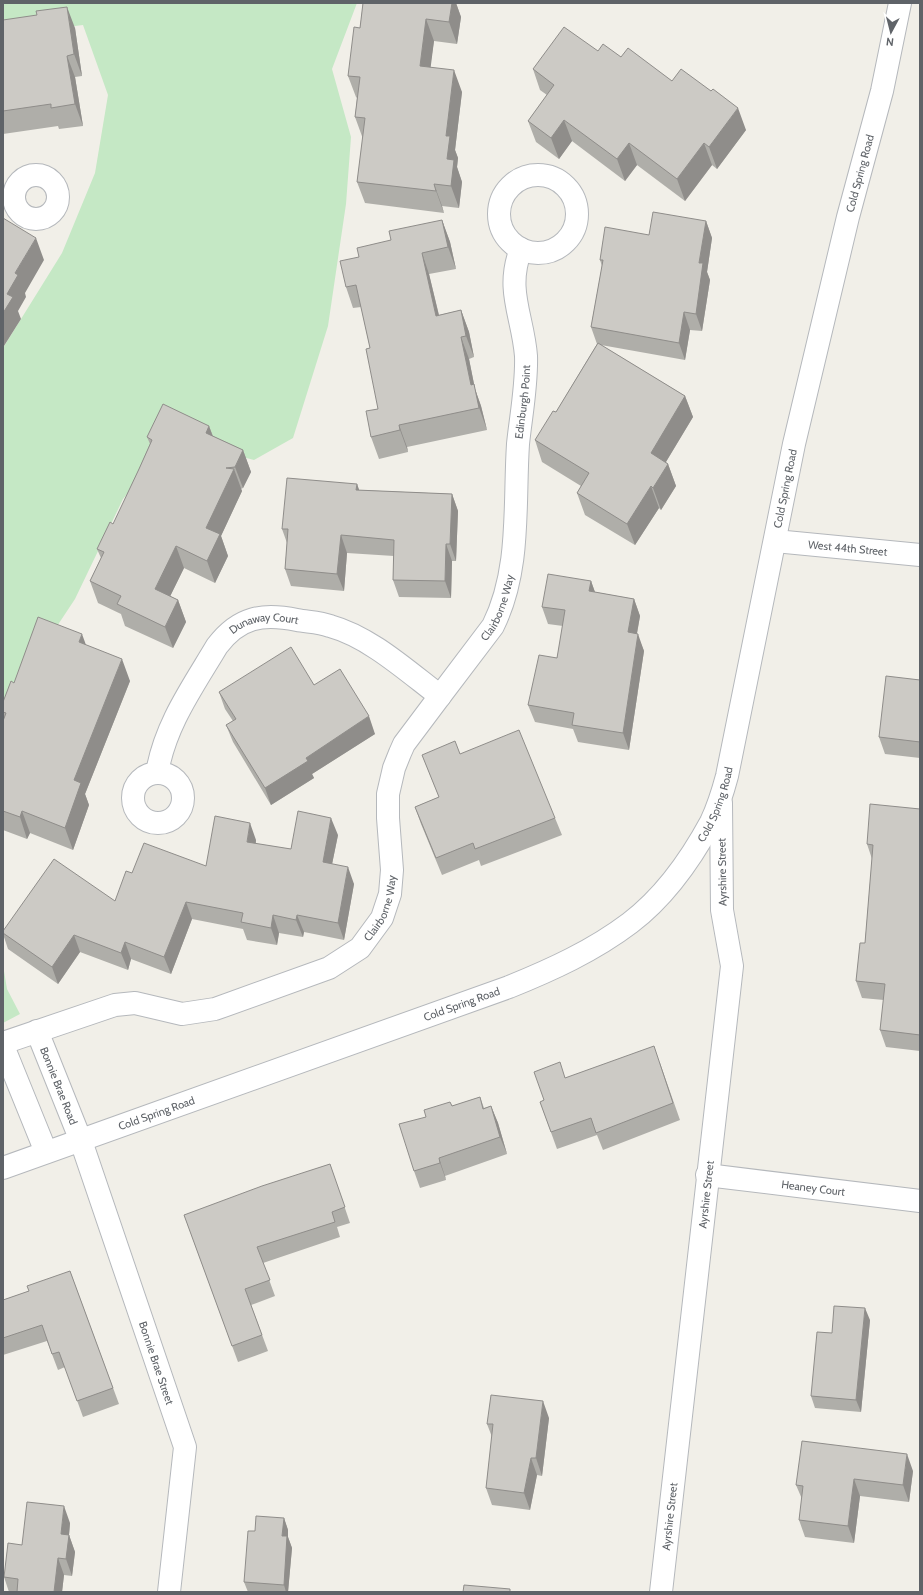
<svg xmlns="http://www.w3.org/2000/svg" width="923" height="1595" font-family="Cabin,sans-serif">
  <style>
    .green { fill: #c5e8c5 }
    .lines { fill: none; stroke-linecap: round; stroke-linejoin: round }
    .minor-casing { stroke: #b5b8bc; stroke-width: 24 }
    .minor { stroke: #fff; stroke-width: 22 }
    .wall { fill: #afaea9 }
    .shaded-wall { fill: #8f8d8a }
    .building { fill: #cccac5; stroke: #8f8d8a }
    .labels { text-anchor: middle; stroke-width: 3; stroke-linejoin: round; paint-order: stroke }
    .street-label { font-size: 11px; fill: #5f6368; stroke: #fff }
  </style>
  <rect width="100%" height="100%" fill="#f1efe8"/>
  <path class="green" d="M3,3H357L332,69L351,137L346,204L328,326L293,438L254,460L186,442L162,451L123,499L75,599L24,676L3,728V348L62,253L95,173L108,95L83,25L3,35Z
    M3,965L7,989L20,1014L3,1023Z"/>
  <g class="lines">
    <defs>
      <g id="minor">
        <circle cx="36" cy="197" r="22"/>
        <circle cx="538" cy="214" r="39"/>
        <path id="s1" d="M775,541L920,555"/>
        <path id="s2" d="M157,773C165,725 192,688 217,646C239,617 262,613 297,620C308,622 320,622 330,626C370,637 407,671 440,696"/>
        <circle cx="158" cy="798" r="25"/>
        <path id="s3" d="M37,1031L81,1141L185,1447L169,1592"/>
        <path id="s4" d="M3,1043L115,1005L135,1003L182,1014L215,1009L329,968L360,948L382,918L390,894L392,870L388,818V794L394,768L400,753L404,744L440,696L493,626C521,570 514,505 518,444C521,415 527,385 526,356C523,316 505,290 521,249"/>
        <path d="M3,1046L46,1152"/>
        <path id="s5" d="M3,1168L509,987C551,970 593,951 630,923C663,898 691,859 711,822C718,807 723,791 727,776L794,444L848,217L882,91L900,3"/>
        <path id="s6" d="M707,1175L920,1201"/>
        <path id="s7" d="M661,1592L732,966L722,910L721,803"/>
      </g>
    </defs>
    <use href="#minor" class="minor-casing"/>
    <use href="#minor" class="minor"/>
  </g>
  <path class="wall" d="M363,3H456L461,17L457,44L434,41L430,67L462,92L455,150L458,158L457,167L462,182L459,208L442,206L444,213L365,203L357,182L363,139L355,117L357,98L356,97L348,76L360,28Z
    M3,20L75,28L82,76L75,77L83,126L59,129L58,126L3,134Z
    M598,51L621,57L672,81L746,130L717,169L712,165L685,201L637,165L625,181L572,141L559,159L536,142L528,121L547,95L540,90L533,69Z
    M442,220L450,242L456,269L429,274L439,315L461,310L469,332L474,357L469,359L475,389L481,406L487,430L407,447L408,452L379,459L371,437L378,409L370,348L361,307L353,308L346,287L359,257L391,240Z
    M706,221L712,238L707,272L710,280L702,331L690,330L685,360L601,345L685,396L693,417L666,462L668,464L676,486L661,510L659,508L635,545L585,515L577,493L581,486L542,462L535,440L556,412L597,344L591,327L602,266L600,260L649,235Z
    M209,426L213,436L243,450L251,472L243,488L241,489L242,491L221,536L228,556L215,583L184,568L170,596L178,600L186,622L173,648L125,626L121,614L98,603L90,581L101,558L97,549L113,524L139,469L150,444L147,437Z
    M357,484L359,490L452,494L458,511L456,561H452L451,598L399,597L393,580L394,556L347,553L344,591L291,586L285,569L287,543L282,529Z
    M591,581L595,592L634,599L640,616L637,634L644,651L629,750L578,742L573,729L535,722L528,705L557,658L563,626L548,624L542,607Z
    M86,645L130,681L85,794L89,805L73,850L30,833L27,839L3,830V702L14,683Z
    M920,680V758L885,754L879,737Z
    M314,685L375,734L312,774L314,778L271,805L233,742L226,725L233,721L225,709L219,692Z
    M460,754L555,818L562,835L481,866L479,860L442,875L421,824L415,807L439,797L422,755Z
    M920,809V1051L886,1047L880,1030L884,1000L862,998L856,981L865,943L872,859L867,844Z
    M338,835L332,864L354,884L344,940L304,932L303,937L279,933L277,945L247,940L243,929L192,919L171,974L131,959L128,970L80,952L58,984L8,949L3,934V931L115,901L132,873L206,866L256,840V844L291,849Z
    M660,1063L680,1120L603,1150L597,1135L557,1149L540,1102L544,1100L565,1078Z
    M480,1097L484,1108L491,1106L498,1123L507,1154L445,1176L446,1180L420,1188L414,1171L426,1117L450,1102L452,1106Z
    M330,1164L350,1223L337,1227L340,1237L263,1263L275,1296L251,1305L268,1351L238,1362L184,1215Z
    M70,1271L119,1404L83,1417L65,1367L58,1370L47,1341L3,1355V1300L29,1291Z
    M870,1320L861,1412L815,1408L811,1396L832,1333Z
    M549,1418L542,1476L537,1475L530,1510L492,1505L486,1488L492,1437L487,1424Z
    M913,1471L909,1502L860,1496L854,1543L805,1537L799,1520L802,1499L796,1485Z
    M284,1518L288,1530V1537L292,1548L288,1592H248L244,1582L255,1531Z
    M70,1523L69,1535L75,1552L72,1576L64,1575L62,1592H9L4,1577L22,1545Z"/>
  <path class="shaded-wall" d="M452,3H456L461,17L457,44L449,22Z
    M67,7L75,28L82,76L74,54Z
    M426,19L434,41L428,88L420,66Z
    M67,56L75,77L83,126L75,104Z
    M454,70L462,92L455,150L458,158L457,167L462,182L459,208L451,186L447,159L446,136Z
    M738,108L746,130L717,169L709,147Z
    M564,120L572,141L559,159L551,138Z
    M629,143L637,165L625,181L617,159Z
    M704,143L712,165L685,201L677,179Z
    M434,184L442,206L444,213L436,191Z
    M442,220L450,242L456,269L448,247Z
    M706,221L712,238L707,272L710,280L702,331L696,314L699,263Z
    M36,238L44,260L25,293L26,297L18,311L21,319L4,346L3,343V313L7,294L15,273Z
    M422,253L429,274L444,337L436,316Z
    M461,310L469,332L474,357L466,336Z
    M684,312L690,330L685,360L679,343Z
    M461,337L469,359L475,389L481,406L487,430L471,385Z
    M685,396L693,417L658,475L651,453Z
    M399,425L407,447L408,452L400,430Z
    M209,426L217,448L206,433Z
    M243,450L251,472L243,488L235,467Z
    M668,464L676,486L661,510L653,488Z
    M234,469L242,491L221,536L228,556L215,583L207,561L206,528Z
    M357,484L363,501L356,490Z
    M651,486L659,508L635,545L627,524Z
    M452,494L458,511L456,561L450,544Z
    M341,535L347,553L344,591L337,574Z
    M446,544L452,561L451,598L445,581Z
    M176,546L184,568L163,611L155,589Z
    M591,581L597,598L589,591Z
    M634,599L640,616L634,649L628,632Z
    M178,600L186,622L173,648L165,627Z
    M82,634L90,656L79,642Z
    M638,634L644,651L629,750L623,733Z
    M122,659L130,681L85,794L89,805L73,850L65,828L74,780Z
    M369,716L375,734L312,774L314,778L271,805L265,788L306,758Z
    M22,811L30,833L27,839L20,817Z
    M331,818L338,835L329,879L323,862Z
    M250,823L256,840L253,859L247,842Z
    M348,867L354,884L344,940L338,923Z
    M186,902L192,919L171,974L164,957Z
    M273,915L279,933L277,945L271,928Z
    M297,915L304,932L303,937L296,920Z
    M74,935L80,952L58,984L52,967Z
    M125,942L131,959L128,970L121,953Z
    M491,1106L498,1123L507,1154L500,1137Z
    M439,1158L445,1176L446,1180L440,1163Z
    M865,1308L870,1320L861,1412L856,1400Z
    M543,1401L549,1418L542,1476L536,1458Z
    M907,1454L913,1471L909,1502L903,1485Z
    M531,1458L537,1475L530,1510L524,1493Z
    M854,1479L860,1496L854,1543L848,1526Z
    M64,1506L70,1523L69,1535L75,1552L72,1576L66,1559L61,1534Z
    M284,1518L288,1530V1537L292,1548L288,1592H286L284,1585L282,1536Z
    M58,1558L64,1575L62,1592H54Z"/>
  <path class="building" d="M363,3H452L449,22L426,19L420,66L454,70L446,136H450L447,159L454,160L451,186L434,184L436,191L357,182L365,118L355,117L360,77L348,76L354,27L360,28Z
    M67,7L74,54L67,56L75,104L51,108V104L3,111V20L37,15L36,11Z
    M564,27L598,51L603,44L621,57L628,48L672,81L681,69L711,91L713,89L738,108L709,147L704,143L677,179L629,143L617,159L564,120L551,138L528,121L554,85L533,69Z
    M653,212L706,221L699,263H703L696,314L684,312L679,343L591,327L603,260H600L605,227L649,235Z
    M3,218L36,238L15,273L18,275L7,294L13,297L3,313Z
    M442,220L448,247L422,253L436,316L461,310L466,336L461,337L471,385L474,384L479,408L399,425L400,430L371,437L366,411L378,409L366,349L370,348L356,285L346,287L340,261L359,257L357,248L391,240L389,231Z
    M598,343L685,396L651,453L668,464L653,488L651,486L627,524L577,493L589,473L535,440L553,411L556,412Z
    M163,404L209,426L206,433L243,450L235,467L226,468L234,469L206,528L220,534L207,561L176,546L155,589L178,600L165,627L117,604L121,596L90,581L104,552L97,549L110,522L113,524L139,469L152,440L147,437Z
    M287,478L357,484L356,490L452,494L450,544H446L445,581L393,580L394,540L341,535L337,574L285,569L288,529H282Z
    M548,574L591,581L589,591L634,599L628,632L638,634L623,733L572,725L574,713L528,705L539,655L557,658L565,610L542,607Z
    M38,617L82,634L79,642L122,659L74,780L81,783L65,828L22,811L20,817L3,811V721L6,713L3,712V702L11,681L14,683Z
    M291,647L314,685L340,669L369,716L306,758L308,761L265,788L226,725L236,719L219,692Z
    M886,676L920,680V742L879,737Z
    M519,730L555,818L475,849L473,843L436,858L415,807L439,797L422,755L455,741L460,754Z
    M870,804L920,809V1035L880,1030L885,984L856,981L860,943H865L873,845L867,844Z
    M298,811L331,818L323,862L348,867L338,923L297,915L296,920L273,915L271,928L241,922L243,913L186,902L164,957L125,942L121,953L74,935L52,967L3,933V931L54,859L115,901L126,871L132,873L144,843L206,866L215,816L250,823L247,842L291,849Z
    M654,1046L673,1103L596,1133L591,1118L551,1132L540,1102L544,1100L534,1072L560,1062L565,1078Z
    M480,1097L483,1109L491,1106L500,1137L439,1158L440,1163L414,1171L399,1124L426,1117L424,1110L450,1102L452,1106Z
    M330,1164L345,1207L332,1212L335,1222L257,1247L270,1280L245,1289L262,1335L232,1346L184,1215L262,1186Z
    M70,1271L113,1388L77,1401L59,1352L52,1354L42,1325L3,1338V1300L29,1291L27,1286Z
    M834,1306L865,1308L856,1400L811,1396L817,1332L832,1333Z
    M491,1395L543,1401L536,1458H531L524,1493L486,1488L493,1424H487Z
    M802,1441L907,1454L903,1485L854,1479L848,1526L799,1520L803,1486L796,1485Z
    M27,1502L64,1506L61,1534L69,1535L66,1559L58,1558L54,1592H17L18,1579L4,1577L8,1543L22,1545Z
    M256,1516L284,1518L282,1536H287L284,1585L244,1582L248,1531H255Z
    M464,1585L510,1589V1592H463Z"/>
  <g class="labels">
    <g class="street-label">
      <text dy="4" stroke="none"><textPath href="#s5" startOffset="1471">Cold Spring Road</textPath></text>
      <text dy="4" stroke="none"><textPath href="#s4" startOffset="969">Edinburgh Point</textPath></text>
      <text dy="4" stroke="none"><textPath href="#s5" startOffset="1147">Cold Spring Road</textPath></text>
      <text dy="4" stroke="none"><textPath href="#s1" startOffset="73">West 44th Street</textPath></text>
      <text dy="4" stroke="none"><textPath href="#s4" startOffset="760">Clairborne Way</textPath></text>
      <text dy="4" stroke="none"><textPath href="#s2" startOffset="197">Dunaway Court</textPath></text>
      <text dy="4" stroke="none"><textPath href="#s5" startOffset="823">Cold Spring Road</textPath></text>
      <text transform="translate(722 872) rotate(-91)" y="4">Ayrshire Street</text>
      <text dy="4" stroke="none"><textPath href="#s4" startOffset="424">Clairborne Way</textPath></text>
      <text dy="4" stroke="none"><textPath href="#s5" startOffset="487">Cold Spring Road</textPath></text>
      <text dy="4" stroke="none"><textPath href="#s3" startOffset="59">Bonnie Brae Road</textPath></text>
      <text dy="4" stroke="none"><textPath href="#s5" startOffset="163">Cold Spring Road</textPath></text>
      <text dy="4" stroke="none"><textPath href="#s6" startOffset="107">Heaney Court</textPath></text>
      <text dy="4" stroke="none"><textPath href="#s7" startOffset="400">Ayrshire Street</textPath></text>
      <text dy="4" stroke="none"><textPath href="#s3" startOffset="353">Bonnie Brae Street</textPath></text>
      <text dy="4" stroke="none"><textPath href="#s7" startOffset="76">Ayrshire Street</textPath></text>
    </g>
  </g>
  <rect width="923" height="1595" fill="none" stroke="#5f6368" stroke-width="8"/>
  <g transform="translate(891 32) rotate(187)" stroke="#ffffff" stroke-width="3" paint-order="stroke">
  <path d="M0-3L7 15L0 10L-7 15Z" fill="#5f6368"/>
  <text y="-6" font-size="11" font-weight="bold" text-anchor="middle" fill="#5f6368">N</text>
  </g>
</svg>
